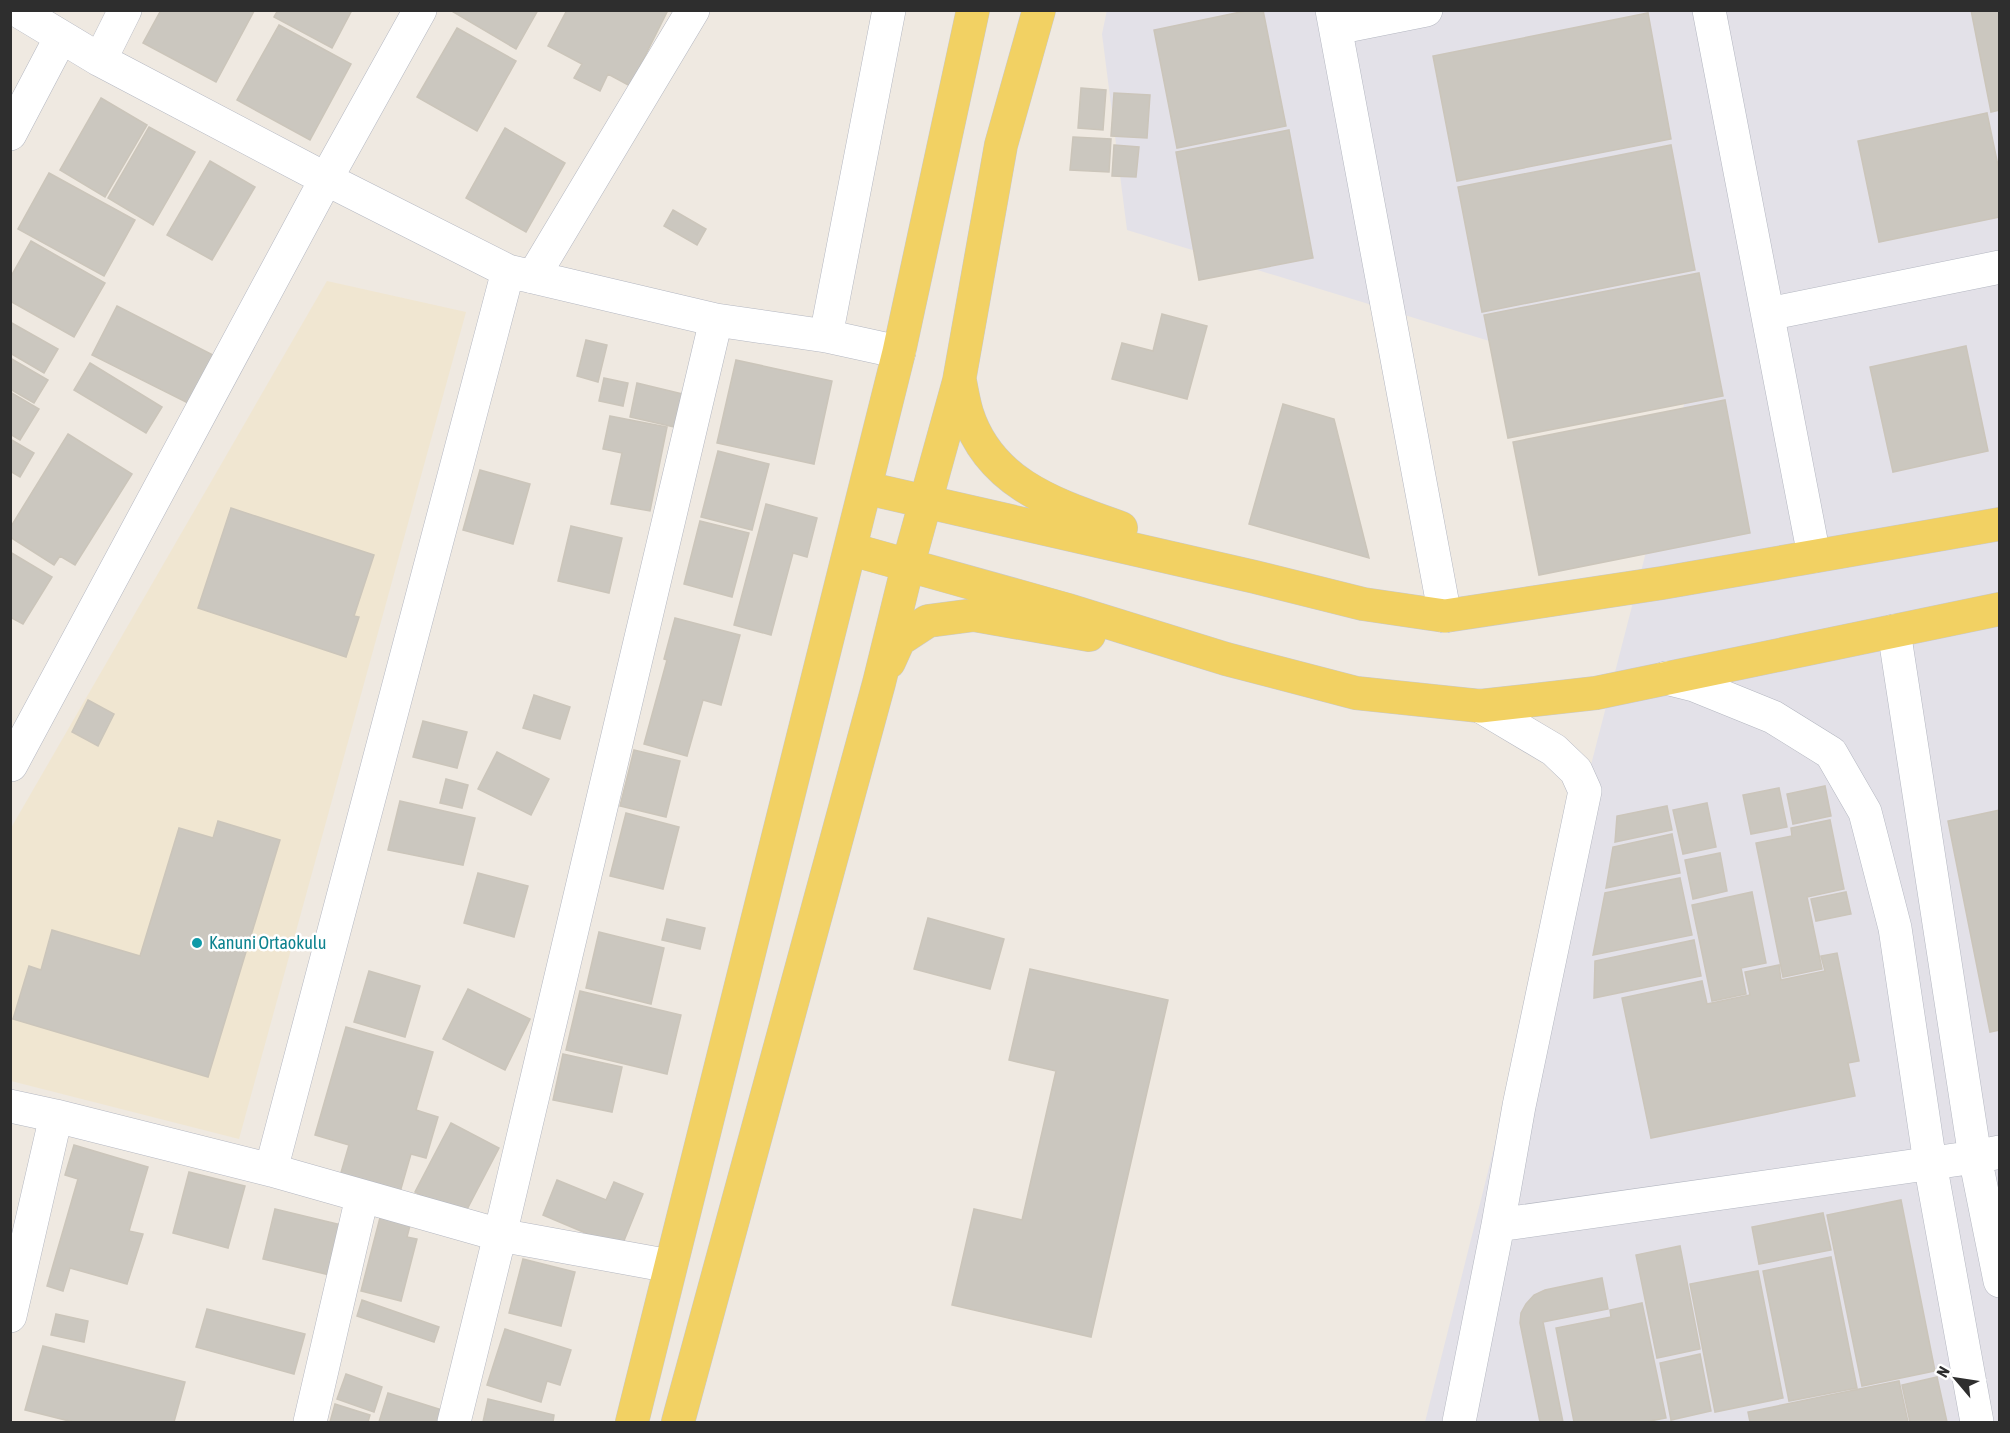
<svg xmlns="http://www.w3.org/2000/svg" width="2010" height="1433" font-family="'Asap Condensed',sans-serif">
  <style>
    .industrial { fill: #e3e1e8 }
    .education { fill: #f0e6d1 }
    .building { fill: #cbc7bf; stroke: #cbc5ba; stroke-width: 1.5 }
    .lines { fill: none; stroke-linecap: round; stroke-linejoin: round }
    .minor-casing { stroke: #b4b7c1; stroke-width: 34 }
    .major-casing { stroke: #c9c9c9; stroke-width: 34 }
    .minor { stroke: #fff; stroke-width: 33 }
    .major { stroke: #f2d163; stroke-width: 33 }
    .culture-dot { fill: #0f9aa8; stroke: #fff; stroke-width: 2 }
    .labels { text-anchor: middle; stroke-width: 5; stroke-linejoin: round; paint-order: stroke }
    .culture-label { font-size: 18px; fill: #0d838f; stroke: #fff; text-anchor: start }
  </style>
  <rect width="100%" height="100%" fill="#efe9e1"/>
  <path class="industrial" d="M1107,10L1999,11V1422H1425L1568,854L1685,401L1127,230L1102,34Z"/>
  <path class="education" d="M327,281L466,312L239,1139L11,1081V828Z"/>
  <path class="building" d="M161,10H252L254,11L216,82L143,43Z
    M278,10H352L332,48L274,17Z
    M450,10H538L516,49Z
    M567,10L581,11L668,10L630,86L608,74L600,91L574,78L582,64L548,46Z
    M1250,10H1263L1286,126L1177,148L1154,30Z
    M1971,10H2000V110L1991,112Z
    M1648,13L1671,139L1457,181L1433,56Z
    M279,25L351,64L310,140L237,100Z
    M457,28L516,61L477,131L417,97Z
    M1081,88L1106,90L1103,130L1078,128Z
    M1114,93L1150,95L1147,138L1111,136Z
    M101,98L147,125L105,197L60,170Z
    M1987,113L2000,175V217L1879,242L1858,141Z
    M149,127L195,152L153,225L108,198Z
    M505,128L565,163L526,232L466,198Z
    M1289,130L1313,258L1199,280L1176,152Z
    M1073,137L1111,139L1109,172L1070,170Z
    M1114,145L1139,147L1136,177L1112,176Z
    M1671,145L1695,270L1482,312L1458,187Z
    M210,161L255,187L212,260L167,235Z
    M49,173L135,220L104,276L18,229Z
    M673,210L706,229L697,245L664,226Z
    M31,241L105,283L74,337L10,301V278Z
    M1699,273L1723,396L1508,438L1484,315Z
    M117,306L213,355L188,403L92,355Z
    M1162,314L1207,326L1187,399L1112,379L1122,343L1153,351Z
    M10,322L58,349L44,373L10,353Z
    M586,340L607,345L598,382L577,376Z
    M1966,346L1988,451L1893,472L1870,367Z
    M10,358L48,380L34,403L10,389Z
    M736,360L832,381L814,464L717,443Z
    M90,363L162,407L146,433L74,390Z
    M604,378L628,383L623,406L599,401Z
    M637,383L687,395L679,428L630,417Z
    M10,392L39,409L20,440L10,434Z
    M1725,400L1750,533L1539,575L1513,442Z
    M1283,404L1334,419L1369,558L1249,524Z
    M610,416L667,427L650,511L611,504L622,453L603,449Z
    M68,434L132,474L75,565L60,556L54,565L10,537V528Z
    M10,439L34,453L20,477L10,471Z
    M718,451L769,464L752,530L701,517Z
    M480,470L530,484L513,544L463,530Z
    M766,504L817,518L807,557L793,553L771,635L734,625Z
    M231,508L374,555L354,616L359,617L346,657L198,608Z
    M700,521L749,533L732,597L684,584Z
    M571,526L622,538L609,593L558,581Z
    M10,552L52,577L23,624L10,617Z
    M675,618L740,635L721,705L703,700L687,756L644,744L667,660L664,659Z
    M534,695L570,707L560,739L523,728Z
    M88,700L114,714L98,746L72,732Z
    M423,721L467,732L457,768L413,757Z
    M634,750L680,761L666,817L620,806Z
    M497,752L549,779L531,815L478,789Z
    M446,779L468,785L462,808L440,803Z
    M1825,786L1831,816L1793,824L1787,794Z
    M1779,788L1787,827L1751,834L1743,795Z
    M400,801L475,818L463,865L388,850Z
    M1707,803L1716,847L1683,854L1673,810Z
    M1667,806L1672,830L1615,842L1617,816Z
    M2000,810V1030L1990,1032L1948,821Z
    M626,813L679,827L663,889L610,876Z
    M1830,820L1844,889L1807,897L1822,969L1783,977L1756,843L1792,836L1791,828Z
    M218,821L280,840L208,1077L13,1019L29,966L41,970L52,930L140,956L179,828L213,838Z
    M1672,834L1680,873L1606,888L1613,847Z
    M1720,853L1727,891L1693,899L1685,860Z
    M478,873L528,886L514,937L464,923Z
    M1680,878L1692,935L1593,955L1605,893Z
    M1752,892L1766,963L1741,968L1746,994L1712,1001L1692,905Z
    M1846,892L1851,914L1816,921L1811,899Z
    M928,918L1004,939L990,989L914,969Z
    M667,919L705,928L700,949L662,940Z
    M599,932L664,948L651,1004L586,988Z
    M1694,940L1701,976L1594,998L1595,961Z
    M1837,953L1859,1061L1848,1063L1855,1096L1651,1138L1622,998L1702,981L1707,1004L1750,995L1745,972L1779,965L1781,980L1825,971L1821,956Z
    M1030,969L1168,1000L1091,1337L952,1305L974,1209L1022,1220L1056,1071L1009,1060Z
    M369,971L420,986L405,1037L354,1022Z
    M468,989L530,1019L505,1070L443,1039Z
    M580,991L681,1015L667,1074L566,1050Z
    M346,1027L433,1052L416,1110L438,1117L426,1158L411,1154L400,1192L340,1176L349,1145L315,1135Z
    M563,1054L622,1067L612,1112L553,1100Z
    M451,1123L499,1148L463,1217L415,1192Z
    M74,1145L148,1167L129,1231L143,1234L127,1284L70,1268L63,1291L47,1286L78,1179L65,1175Z
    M189,1172L245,1186L228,1248L173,1233Z
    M557,1180L606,1200L614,1182L643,1194L621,1248L543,1215Z
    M1901,1200L1935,1371L1862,1386L1827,1215Z
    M275,1209L350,1227L338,1277L263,1259Z
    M382,1210L412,1218L407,1237L417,1239L401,1301L361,1291Z
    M1823,1213L1831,1250L1759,1264L1752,1227Z
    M1680,1246L1700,1349L1657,1358L1636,1255Z
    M1831,1257L1857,1388L1789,1401L1763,1271Z
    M523,1259L575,1272L561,1326L509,1313Z
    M1758,1271L1783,1398L1715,1412L1690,1284Z
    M1602,1278L1608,1309L1543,1322L1563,1422H1540L1520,1323L1521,1313L1526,1304L1534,1295L1545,1290Z
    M362,1300L439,1327L434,1342L357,1316Z
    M1642,1303L1666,1418L1645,1422H1574L1556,1328L1611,1317L1610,1310Z
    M207,1309L305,1334L294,1374L196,1347Z
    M56,1314L88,1321L84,1342L51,1335Z
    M505,1329L571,1350L560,1385L547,1381L541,1402L487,1385Z
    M43,1346L185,1382L174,1422H73L25,1410Z
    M1700,1354L1711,1411L1671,1420L1660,1363Z
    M346,1374L382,1387L374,1412L337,1399Z
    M1937,1377L1947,1422H1910L1902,1385Z
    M1899,1381L1908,1422H1750L1748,1412Z
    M388,1393L442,1410L438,1422H379Z
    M488,1399L554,1415L553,1422H483Z
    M335,1404L370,1415L368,1422H330Z"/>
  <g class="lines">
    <defs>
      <path id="minor" d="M17,10L100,60L326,179L508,271L716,320L826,336L899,352
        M1332,10L1445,616
        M1709,10L1814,556
        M1336,28L1426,10
        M100,60L125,10
        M10,134L61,37
        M533,277L693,10
        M1768,314L2000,267
        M826,336L889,10
        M1894,631L1975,1157L2000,1281
        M1666,678L1694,685L1773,717L1831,753L1865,812L1895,928L1930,1163L1977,1422
        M11,765L326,179L420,10
        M10,1106L56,1116L10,1316
        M56,1116L271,1170L500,1235L670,1266
        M271,1170L508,271
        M1498,1225L1975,1157L2000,1152
        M310,1422L362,1197
        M454,1422L500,1235L716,320
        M1459,1422L1498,1225L1519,1106L1585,791L1576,771L1554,750L1480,706"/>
      <path id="major" d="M960,381C962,392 964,403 967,413C990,485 1057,505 1121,528
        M866,488L1255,577L1363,604L1445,616L1662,583L2000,524
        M850,549L1068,610L1226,659L1356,693L1480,706L1596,693L2000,609
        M889,662L899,640L928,621L974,615L1089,635
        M632,1422L899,352L973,10
        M678,1422L879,683L908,565L959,381L1001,145L1039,10"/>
    </defs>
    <use href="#minor" class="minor-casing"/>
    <use href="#major" class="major-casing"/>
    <use href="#minor" class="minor"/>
    <use href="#major" class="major"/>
  </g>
  <circle class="culture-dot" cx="197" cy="943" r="6"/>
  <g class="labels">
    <g class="culture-label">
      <text x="209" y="949">Kanuni Ortaokulu</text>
    </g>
  </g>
  <rect width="2010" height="1433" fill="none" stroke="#2e2e2e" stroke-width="24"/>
  <g transform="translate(1956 1379) rotate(299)" stroke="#ffffff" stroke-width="4.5" paint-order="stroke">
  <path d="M0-4.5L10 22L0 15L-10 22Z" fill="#2e2e2e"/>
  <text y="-9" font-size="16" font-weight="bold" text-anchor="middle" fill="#2e2e2e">N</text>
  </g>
</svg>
